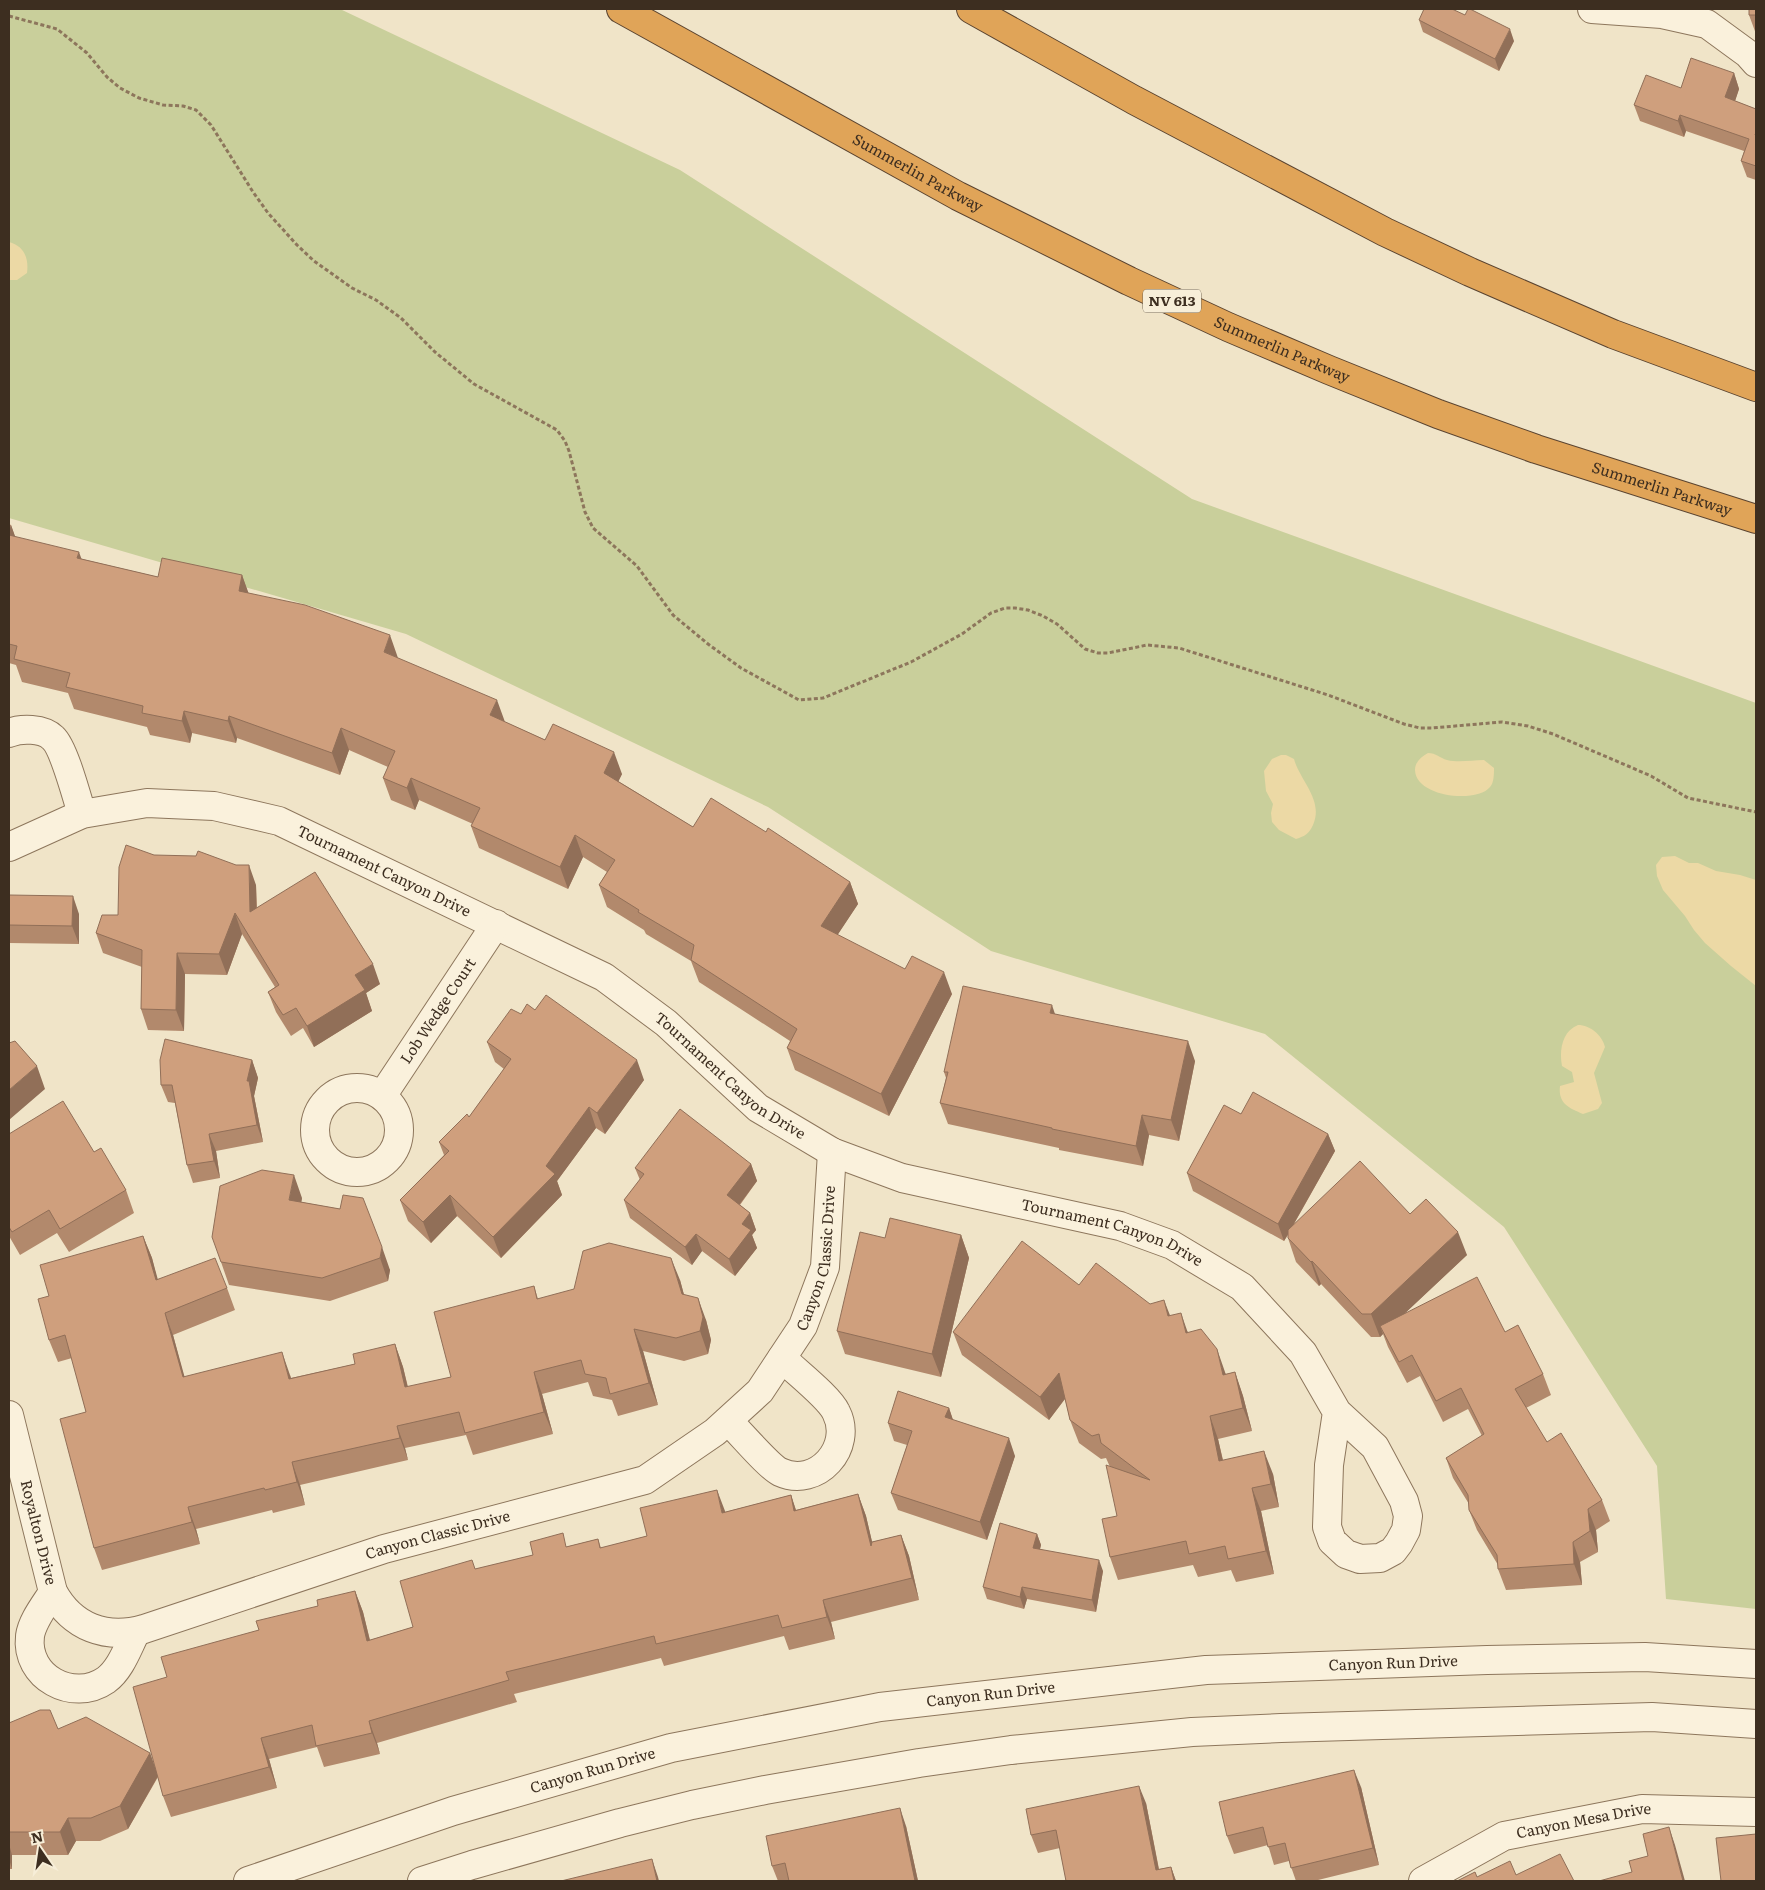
<svg xmlns="http://www.w3.org/2000/svg" width="1765" height="1890" font-family="Literata,serif">
  <style>
    .green { fill: #c9cf9b }
    .sand { fill: #ecd9a5 }
    .lines { fill: none; stroke-linecap: round; stroke-linejoin: round }
    .minor-casing { stroke: #8d765c; stroke-width: 30 }
    .highway-casing { stroke: #5b4430; stroke-width: 30 }
    .path { stroke: #8d765c; stroke-width: 3; stroke-dasharray: 4 2.5; stroke-linecap: butt }
    .minor { stroke: #faf1dc; stroke-width: 28 }
    .highway { stroke: #e0a458; stroke-width: 28 }
    .wall { fill: #b2896c }
    .shaded-wall { fill: #916f58 }
    .building { fill: #cf9f7d; stroke: #916f58 }
    .labels { text-anchor: middle; stroke-width: 4; stroke-linejoin: round; paint-order: stroke }
    .shield { fill: #f7eed8; stroke: #756857; stroke-width: 1 }
    .shield-label { font-size: 14px; font-weight: bold; fill: #3d2e20 }
    .street-label { font-size: 15px; fill: #3d2e20; stroke: #f7eed8 }
  </style>
  <rect width="100%" height="100%" fill="#f0e4c8"/>
  <path class="green" d="M9,9H340L680,170L1192,499L1756,703V1609L1666,1599L1657,1466L1504,1227L1265,1034L991,951L768,807L406,634L9,518Z"/>
  <path class="sand" d="M9,242C24,246 29,258 27,273L17,280H9Z
    M1428,753C1436,753 1440,758 1447,760C1459,763 1472,760 1484,760L1494,768C1494,774 1494,783 1490,787C1478,803 1416,798 1415,770C1415,762 1421,757 1428,753Z
    M1281,755H1286L1294,759C1300,781 1324,800 1313,825C1309,834 1305,836 1296,839L1279,830L1272,822L1271,813L1273,804L1266,791L1264,771L1272,759Z
    M1675,856L1689,863H1698L1716,871L1740,875L1756,880V986L1731,966L1705,943L1694,930L1685,916L1663,890L1657,876L1656,865L1662,857Z
    M1578,1025C1590,1025 1602,1035 1605,1047L1594,1073L1602,1103L1598,1109L1583,1114C1568,1108 1558,1103 1560,1086L1574,1082L1572,1072L1562,1066C1559,1051 1562,1031 1578,1025Z"/>
  <g class="lines">
    <defs>
      <g id="minor">
        <path d="M1592,9L1662,14L1707,24L1748,54L1756,63"/>
        <path d="M9,733C21,728 43,728 53,738C64,748 77,798 82,814"/>
        <path id="s1" d="M9,847L82,814L147,803L214,806L279,821L604,977L666,1023L758,1108L832,1152L902,1178L1120,1226L1172,1245L1242,1287L1303,1353L1337,1412L1375,1447L1404,1501L1408,1516L1406,1530L1399,1543L1393,1551L1380,1558L1360,1559L1346,1554L1332,1541L1327,1527L1329,1465L1337,1412"/>
        <circle cx="357" cy="1130" r="42"/>
        <path id="s2" d="M382,1096L496,924"/>
        <path id="s3" d="M9,1415L53,1592C72,1627 106,1640 144,1629L384,1549L645,1480L715,1432L760,1391L803,1326L825,1267L832,1152"/>
        <path d="M728,1421C740,1432 768,1466 780,1472C817,1489 854,1447 836,1412C829,1397 795,1371 782,1358"/>
        <path d="M53,1592C45,1605 32,1621 30,1636C25,1677 73,1703 106,1680C121,1669 128,1647 136,1632"/>
        <path id="s4" d="M248,1881L453,1811L671,1748L880,1707L1206,1670L1487,1660L1645,1657L1756,1664"/>
        <path d="M422,1881L472,1865L620,1823L692,1805L765,1790L919,1763L1011,1750L1192,1732L1281,1728L1652,1717L1756,1724"/>
        <path id="s5" d="M1423,1881L1504,1836L1642,1809L1756,1812"/>
      </g>
      <g id="highway">
        <path id="s6" d="M621,9L958,196L1129,281L1228,327L1329,370L1438,414L1536,449L1756,519"/>
        <path d="M971,9L1134,100L1385,232L1470,272L1613,334L1756,387"/>
      </g>
    </defs>
    <use href="#minor" class="minor-casing"/>
    <use href="#highway" class="highway-casing"/>
    <path class="path" d="M9,16L57,29L87,53L107,77L120,88L139,98L163,105L183,106L196,110L211,125L253,192L268,213L297,245L314,261L352,288L376,300L401,318L435,352L474,384L557,430L565,441L569,451L585,512L593,528L637,566L673,615L708,644L741,668L799,700L823,698L911,662L962,634L991,613L1005,608H1015L1028,610L1043,616L1057,624L1085,649L1098,653H1108L1147,645L1179,648L1328,695L1404,724L1420,728H1432L1502,722L1528,726L1553,734L1628,766L1651,776L1688,798L1756,812"/>
    <use href="#minor" class="minor"/>
    <use href="#highway" class="highway"/>
  </g>
  <path class="wall" d="M1756,9V34L1749,15Z
    M1419,20L1514,41L1499,71L1423,32Z
    M1734,73L1739,89L1735,101L1756,109V180L1747,177L1741,161L1744,151L1686,131L1684,137L1640,121L1634,105L1681,88Z
    M9,524L11,525L15,537L82,559L158,577L242,575L248,593L398,658L505,722L622,774L618,781L693,827L850,882L858,904L837,935L952,994L889,1116L795,1070L787,1048L790,1041L699,982L691,961L646,934L644,930L607,907L599,885L607,872L583,857L568,889L479,848L471,826L473,824L419,800L415,810L391,800L383,778L388,767L349,750L340,775L237,738L236,743L192,733L190,743L150,735L147,727L74,709L68,693L22,682L16,665L9,663Z
    M154,855L256,885L257,908L380,984L366,993L372,1011L314,1047L303,1028L291,1036L276,1012L268,992L275,987L242,934L227,975L185,974L184,1031L148,1030L141,1009L142,967L103,953L96,933L118,915Z
    M9,895L79,914V944L9,943Z
    M535,1010L644,1080L605,1134L596,1128L557,1181L562,1195L501,1258L457,1216L431,1243L408,1221L400,1200L444,1155L439,1142L469,1117L504,1069L495,1062L487,1042L521,1014Z
    M1055,1014L1195,1061L1179,1141L1149,1135L1143,1166L1059,1150V1148L948,1124L940,1103L946,1078L944,1072Z
    M252,1060L258,1078L254,1096L263,1142L216,1151L220,1178L193,1183L187,1165L175,1103L168,1102L161,1085Z
    M1241,1114L1328,1134L1335,1151L1294,1224L1410,1214L1467,1255L1405,1313L1505,1332L1543,1374L1551,1395L1526,1408L1547,1442L1602,1500L1610,1521L1596,1530L1598,1552L1580,1562L1582,1585L1506,1590L1498,1569V1565L1477,1530L1469,1510V1504L1453,1478L1446,1458L1482,1436L1468,1409L1443,1422L1420,1376L1407,1383L1388,1347L1383,1334L1380,1337H1371L1321,1284L1319,1286L1296,1262L1288,1238V1235L1284,1241L1193,1191L1187,1173Z
    M9,1134L94,1152L126,1190L134,1213L69,1252L57,1233L20,1255L9,1236Z
    M751,1164L757,1181L740,1205L750,1213L756,1230L752,1235L757,1248L735,1276L702,1251L692,1265L630,1218L624,1200L640,1180L635,1168Z
    M302,1198L301,1202L340,1209L390,1270L388,1281L330,1301L229,1285L221,1262Z
    M961,1235L969,1258L941,1377L845,1354L837,1331L885,1238Z
    M143,1236L152,1258L157,1279L227,1288L235,1310L173,1335L184,1377L290,1375L291,1378L355,1364L395,1344L403,1367L408,1387L451,1377L534,1286L538,1299L680,1280L684,1295L706,1320L711,1340L708,1354L684,1361L643,1351L658,1405L618,1416L612,1400L593,1396L588,1382L542,1394L553,1434L473,1455L466,1435L405,1448L408,1460L300,1485L305,1505L273,1513L272,1510L196,1529L200,1544L102,1570L94,1548L86,1412L72,1358L58,1362L49,1340V1296Z
    M1079,1285L1150,1304L1170,1316L1188,1332L1226,1374L1235,1372L1243,1396L1252,1431L1218,1439L1223,1460L1273,1474L1279,1507L1261,1511L1274,1574L1236,1582L1231,1570L1198,1577L1193,1565L1118,1580L1110,1557L1117,1516L1110,1467L1106,1458L1101,1459L1079,1443L1070,1420L1065,1399L1049,1420L962,1355L953,1332Z
    M949,1408L953,1420L1015,1456L987,1540L898,1510L891,1493L907,1445L894,1441L888,1423Z
    M858,1494L866,1516L872,1542L901,1535L909,1556L919,1600L831,1622L835,1639L789,1650L784,1636L664,1666L661,1658L514,1694L517,1702L377,1743L380,1754L324,1767L317,1747L269,1759L277,1788L171,1817L163,1796L158,1777L128,1829L100,1841H76L68,1855H12V1869H9V1723L58,1729L150,1753L155,1767L167,1677L259,1630L355,1591L363,1612L370,1640L413,1627L476,1569L598,1539L601,1548L647,1536L725,1512L791,1495L796,1510Z
    M1037,1534L1041,1545L1040,1549L1103,1571L1096,1612L1027,1599L1024,1609L987,1599L983,1587Z
    M1361,1787L1379,1865L1314,1881H1296L1289,1861L1274,1865L1268,1845L1234,1854L1227,1836Z
    M1146,1803L1159,1869L1171,1867L1176,1881H1066L1060,1848L1038,1853L1031,1835Z
    M906,1826L918,1881H778L772,1866Z"/>
  <path class="shaded-wall" d="M1510,29L1514,41L1499,71L1495,59Z
    M1734,73L1739,89L1731,113L1725,97Z
    M1680,115L1686,131L1684,137L1678,121Z
    M11,525L19,547L9,538V531Z
    M79,552L87,574L77,558Z
    M242,575L250,597L239,591Z
    M390,635L398,658L384,652Z
    M497,700L505,722L490,715Z
    M184,711L192,733L190,743L182,721Z
    M229,716L237,738L236,743L228,721Z
    M341,728L349,750L340,775L332,753Z
    M614,752L622,774L612,795L604,773Z
    M411,778L419,800L415,810L407,788Z
    M575,835L583,857L568,889L560,867Z
    M249,865L256,885L257,933L250,912Z
    M850,882L858,904L829,948L821,926Z
    M73,896L79,914V944L72,926Z
    M235,913L242,934L227,975L219,954Z
    M177,953L185,974L184,1031L176,1010Z
    M373,964L380,984L366,993L372,1011L314,1047L307,1026L355,975Z
    M944,972L952,994L889,1116L881,1094Z
    M1052,1005L1059,1026L1050,1013Z
    M1188,1041L1195,1061L1179,1141L1171,1120Z
    M252,1060L258,1078L254,1096L263,1142L257,1125L247,1081Z
    M637,1060L644,1080L605,1134L597,1113Z
    M37,1066L45,1089L9,1120V1090Z
    M589,1107L596,1128L557,1181L562,1195L501,1258L493,1237Z
    M1142,1115L1149,1135L1143,1166L1136,1146Z
    M209,1134L216,1151L220,1178L214,1161Z
    M1328,1134L1335,1151L1284,1241L1278,1224Z
    M751,1164L757,1181L733,1213L727,1195Z
    M294,1175L302,1198L298,1223L289,1200Z
    M450,1195L457,1216L431,1243L423,1222Z
    M750,1213L756,1230L752,1235L757,1248L735,1276L729,1259L742,1224Z
    M1458,1232L1467,1255L1384,1333L1380,1326L1383,1334L1380,1337L1371,1314Z
    M696,1234L702,1251L692,1265L685,1247Z
    M961,1235L969,1258L941,1377L932,1354Z
    M143,1236L152,1258L164,1302L156,1280Z
    M382,1247L390,1270L388,1281L380,1258Z
    M671,1258L680,1280L690,1317L682,1294Z
    M1312,1261L1321,1284L1319,1286L1311,1262Z
    M698,1298L706,1320L711,1340L708,1354L700,1331Z
    M1164,1300L1173,1323L1168,1316Z
    M165,1313L173,1335L191,1400L183,1377Z
    M1181,1313L1189,1336L1186,1333Z
    M634,1329L643,1351L658,1405L649,1383Z
    M395,1344L403,1367L413,1410L405,1387Z
    M1217,1349L1225,1372L1232,1398L1223,1375Z
    M282,1352L290,1375L297,1401L289,1379Z
    M534,1372L542,1394L553,1434L544,1412Z
    M1235,1372L1243,1396L1252,1431L1243,1408Z
    M1059,1373L1067,1396L1049,1420L1040,1397Z
    M949,1408L955,1426L945,1417Z
    M1210,1416L1218,1439L1228,1484L1219,1461Z
    M397,1426L405,1448L408,1460L400,1438Z
    M1009,1438L1015,1456L987,1540L980,1522Z
    M1264,1451L1273,1474L1279,1507L1271,1484Z
    M292,1462L300,1485L305,1505L297,1482Z
    M1252,1488L1261,1511L1274,1574L1266,1551Z
    M717,1490L725,1511L730,1534L722,1513Z
    M858,1494L866,1516L878,1567L871,1546Z
    M791,1495L798,1517L794,1511Z
    M188,1507L196,1529L200,1544L192,1522Z
    M1588,1509L1596,1530L1598,1552L1590,1531Z
    M1037,1534L1041,1545L1037,1560L1033,1548Z
    M901,1535L909,1556L919,1600L912,1578Z
    M1573,1542L1580,1562L1582,1585L1574,1564Z
    M1099,1560L1103,1571L1096,1612L1092,1600Z
    M1022,1587L1027,1599L1024,1609L1020,1597Z
    M355,1591L363,1612L375,1662L367,1641Z
    M823,1600L831,1622L835,1639L827,1617Z
    M369,1721L377,1743L380,1754L372,1733Z
    M261,1738L269,1759L277,1788L269,1767Z
    M150,1753L158,1776L128,1829L120,1806Z
    M1354,1770L1361,1787L1379,1865L1373,1848Z
    M1139,1786L1146,1803L1161,1881L1156,1870Z
    M900,1808L906,1826L918,1881H915Z
    M68,1818L76,1841L68,1855L60,1832Z
    M1669,1827L1675,1845L1685,1881H1683Z
    M9,1844L12,1855V1869L9,1859Z
    M652,1859L658,1877L659,1881H657Z
    M1171,1867L1176,1881H1174Z"/>
  <path class="building" d="M1424,9H1452L1465,15L1468,9H1470L1510,29L1495,59L1419,20Z
    M1749,9H1756V15H1749Z
    M1691,58L1734,73L1725,97L1756,109V132L1755,135H1756V166L1741,161L1749,139L1680,115L1678,121L1634,105L1646,75L1681,88Z
    M9,535L79,552L77,558L158,577L162,558L242,575L239,591L305,605L390,635L384,652L497,700L490,715L545,740L553,724L614,752L604,773L693,827L711,798L766,832L768,828L850,882L821,926L905,969L912,956L944,972L881,1094L787,1048L797,1029L691,960L694,945L638,912L639,910L599,885L615,860L575,835L560,867L471,826L480,808L411,778L407,788L383,778L395,751L341,728L332,753L229,716L228,721L184,711L182,721L142,713L143,706L66,687L70,673L14,659L17,646L9,644Z
    M126,845L154,855L196,856L198,851L236,865H249L250,912L315,872L373,964L355,975L365,990L307,1026L296,1008L283,1015L268,992L279,985L235,913L219,954L177,953L176,1010L141,1009L142,950L96,933L102,915H118L119,867Z
    M9,895L73,896L72,926L9,925Z
    M963,986L1052,1005L1050,1013L1188,1041L1171,1120L1142,1115L1136,1146L1052,1129V1128L940,1103L948,1072H944Z
    M546,995L637,1060L597,1113L589,1107L546,1166L555,1174L493,1237L450,1195L423,1222L400,1200L449,1151L439,1142L467,1114L469,1117L511,1059L487,1042L511,1009L521,1014L527,1004L535,1010Z
    M165,1039L252,1060L247,1081H249L257,1125L209,1134L214,1161L187,1165L172,1085H161L160,1060Z
    M15,1041L37,1066L9,1090V1043Z
    M1253,1092L1328,1134L1278,1224L1187,1173L1224,1105L1241,1114Z
    M63,1101L94,1152L101,1148L126,1190L60,1229L49,1210L12,1232L9,1227V1134Z
    M680,1109L751,1164L727,1195L750,1213L742,1224L751,1230L729,1259L696,1234L685,1247L624,1200L644,1174L635,1168Z
    M1360,1161L1410,1214L1426,1199L1458,1232L1371,1314H1362L1312,1261L1311,1262L1288,1238V1230Z
    M262,1170L294,1175L289,1200L340,1209L343,1195L363,1198L382,1247L380,1258L322,1278L221,1262L212,1237L220,1186Z
    M890,1218L961,1235L932,1354L837,1331L860,1232L885,1238Z
    M143,1236L156,1280L215,1258L227,1288L165,1313L183,1377L282,1352L289,1379L355,1364L353,1354L395,1344L405,1387L451,1377L434,1312L534,1286L537,1299L574,1289L583,1251L609,1243L671,1258L682,1294L698,1298L703,1317L700,1331L676,1338L634,1329L649,1383L610,1394L606,1378L585,1374L581,1360L534,1372L544,1412L465,1433L459,1412L397,1426L400,1438L292,1462L297,1482L265,1490L264,1488L188,1507L192,1522L94,1548L60,1419L86,1412L65,1335L49,1340L38,1299L49,1296L40,1265Z
    M1022,1241L1079,1285L1096,1263L1150,1304L1164,1300L1168,1316L1181,1313L1186,1333L1201,1329L1217,1349L1223,1375L1235,1372L1243,1408L1210,1416L1219,1461L1264,1451L1271,1484L1252,1488L1266,1551L1228,1559L1225,1546L1189,1554L1186,1541L1110,1557L1102,1519L1117,1516L1106,1465L1150,1480L1101,1443L1099,1434L1092,1436L1070,1420L1059,1373L1040,1397L953,1332Z
    M1477,1277L1505,1332L1518,1325L1543,1374L1515,1389L1547,1442L1561,1433L1602,1500L1588,1509L1590,1531L1573,1542L1574,1564L1498,1569L1497,1555L1469,1510L1468,1495L1446,1458L1484,1434L1461,1388L1436,1401L1412,1355L1399,1362L1380,1326Z
    M898,1391L949,1408L945,1417L1009,1438L980,1522L891,1493L912,1431L888,1423Z
    M717,1490L722,1513L791,1495L794,1511L858,1494L871,1546L872,1542L901,1535L912,1578L823,1600L827,1617L782,1628L778,1615L656,1644L654,1636L506,1672L509,1680L369,1721L372,1733L316,1746L312,1725L261,1738L269,1767L163,1796L133,1687L167,1677L161,1657L259,1630L256,1621L318,1606L317,1600L355,1591L367,1641L413,1627L400,1581L472,1560L475,1569L533,1555L530,1542L563,1533L566,1547L598,1539L600,1548L647,1536L640,1508Z
    M1000,1523L1037,1534L1033,1548L1099,1560L1092,1600L1022,1587L1020,1597L983,1587Z
    M40,1710H50L58,1729L86,1717L150,1753L120,1806L91,1818H68L60,1832H9V1723Z
    M1354,1770L1373,1848L1291,1868L1285,1843L1268,1847L1263,1827L1227,1836L1219,1802Z
    M1139,1786L1156,1870L1171,1867L1174,1881H1066L1056,1830L1031,1835L1026,1809Z
    M900,1808L915,1881H789L785,1863L772,1866L766,1836Z
    M1669,1827L1683,1881H1599L1632,1872L1629,1861L1648,1856L1643,1834Z
    M1756,1834V1881H1721L1716,1838Z
    M1560,1854L1574,1881H1457L1475,1872L1477,1877L1510,1861L1516,1875Z
    M652,1859L657,1881H561Z"/>
  <g class="labels">
    <rect class="shield" x="1143" y="289.5" width="58" height="23" rx="4"/>
    <g class="shield-label">
      <text x="1172" y="306">NV 613</text>
    </g>
    <g class="street-label">
      <text dy="5" stroke="none"><textPath href="#s6" startOffset="339">Summerlin Parkway</textPath></text>
      <text dy="5" stroke="none"><textPath href="#s6" startOffset="744">Summerlin Parkway</textPath></text>
      <text dy="5" stroke="none"><textPath href="#s6" startOffset="1149">Summerlin Parkway</textPath></text>
      <text dy="5" stroke="none"><textPath href="#s1" startOffset="396">Tournament Canyon Drive</textPath></text>
      <text dy="5" stroke="none"><textPath href="#s2" startOffset="102">Lob Wedge Court</textPath></text>
      <text dy="5" stroke="none"><textPath href="#s1" startOffset="801">Tournament Canyon Drive</textPath></text>
      <text dy="5" stroke="none"><textPath href="#s1" startOffset="1221">Tournament Canyon Drive</textPath></text>
      <text dy="5" stroke="none"><textPath href="#s3" startOffset="1106">Canyon Classic Drive</textPath></text>
      <text dy="5" stroke="none"><textPath href="#s3" startOffset="121">Royalton Drive</textPath></text>
      <text dy="5" stroke="none"><textPath href="#s3" startOffset="598">Canyon Classic Drive</textPath></text>
      <text dy="5" stroke="none"><textPath href="#s4" startOffset="1172">Canyon Run Drive</textPath></text>
      <text dy="5" stroke="none"><textPath href="#s4" startOffset="768">Canyon Run Drive</textPath></text>
      <text dy="5" stroke="none"><textPath href="#s4" startOffset="362">Canyon Run Drive</textPath></text>
      <text dy="5" stroke="none"><textPath href="#s5" startOffset="174">Canyon Mesa Drive</textPath></text>
    </g>
  </g>
  <rect width="1765" height="1890" fill="none" stroke="#3d2e20" stroke-width="20"/>
  <g transform="translate(40 1850) rotate(347)" stroke="#f7eed8" stroke-width="4" paint-order="stroke">
  <path d="M0-4L9 19L0 12L-9 19Z" fill="#3d2e20"/>
  <text y="-8" font-size="14" font-weight="bold" text-anchor="middle" fill="#3d2e20">N</text>
  </g>
</svg>
